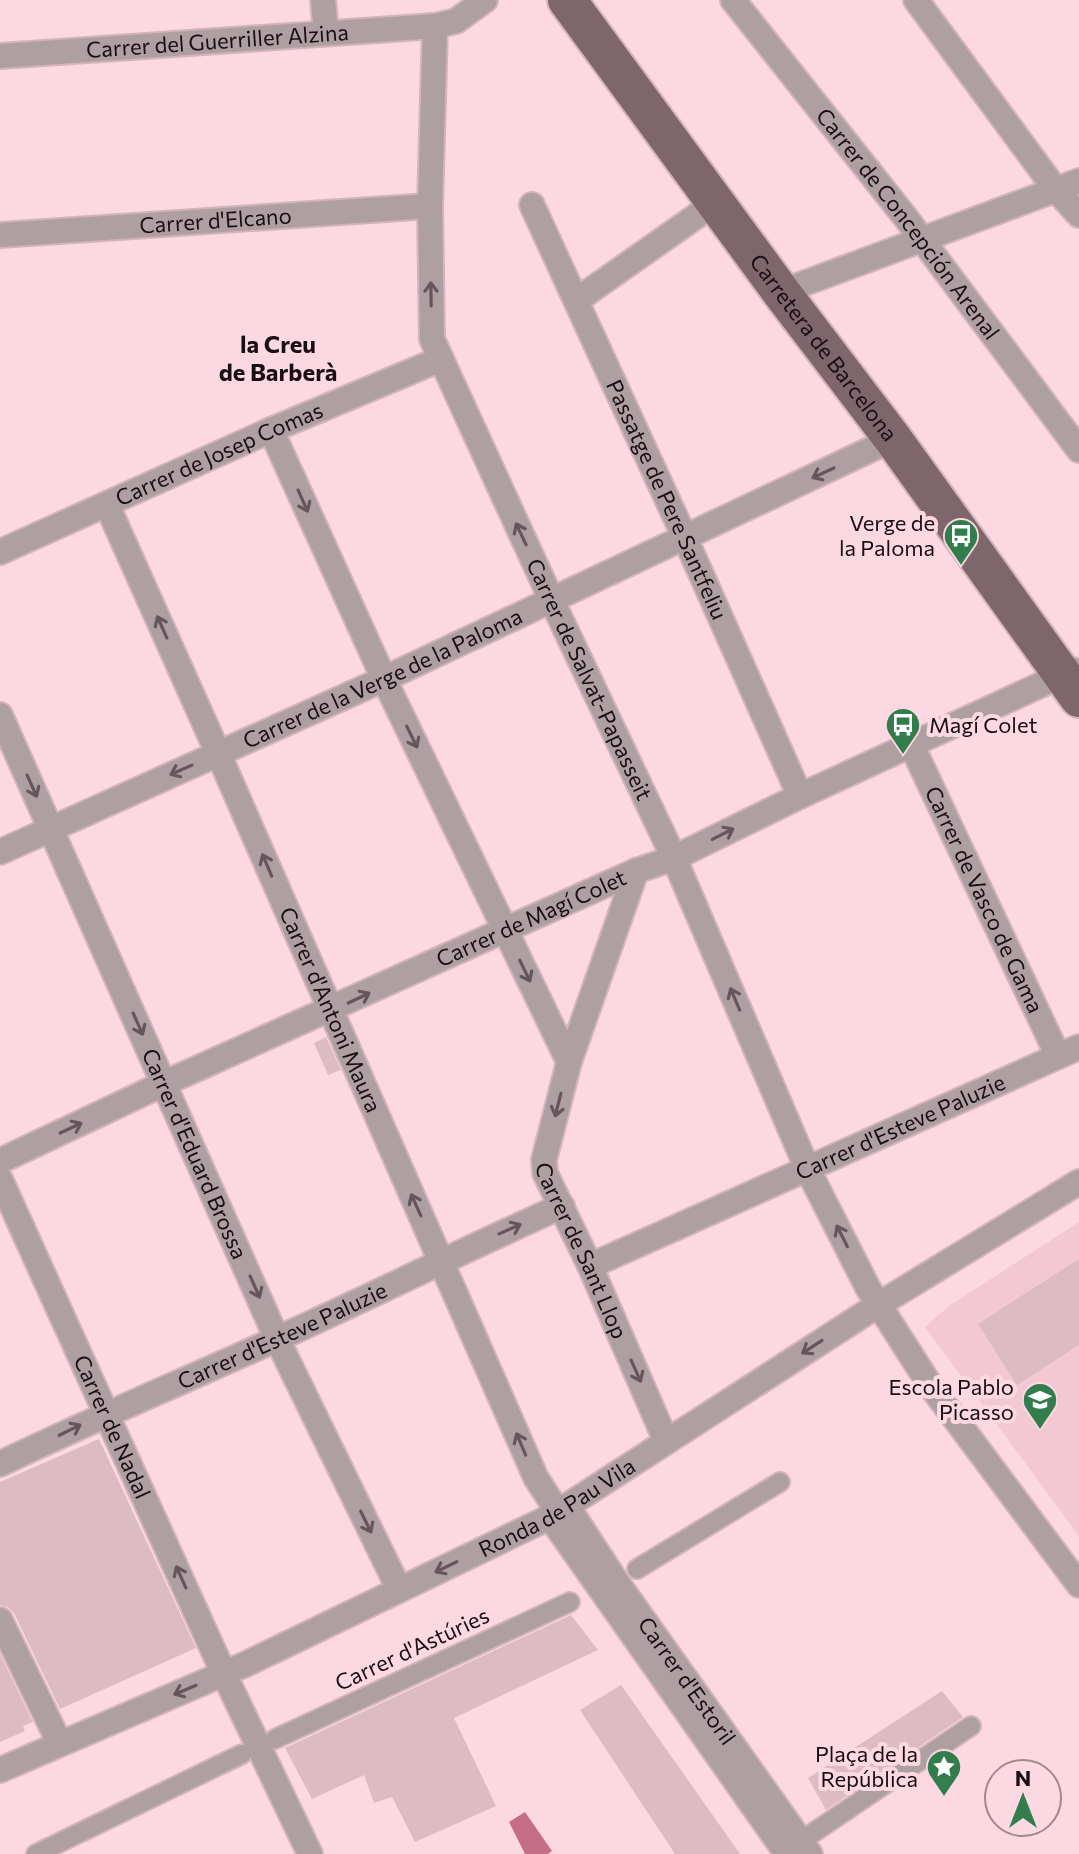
<svg xmlns="http://www.w3.org/2000/svg" width="1079" height="1854" font-family="Commissioner,sans-serif">
  <style>
    .built { fill: #f2c8d2 }
    .water { fill: #c66e88 }
    .building { fill: #dcbbc3 }
    .lines { fill: none; stroke-linecap: round; stroke-linejoin: round }
    .pedestrian-casing { stroke: #d3b4bc; stroke-width: 22 }
    .minor-casing { stroke: #d3b4bc; stroke-width: 28 }
    .primary-casing { stroke: #d3b4bc; stroke-width: 42 }
    .pedestrian { stroke: #ae9fa2; stroke-width: 18 }
    .minor { stroke: #ae9fa2; stroke-width: 24 }
    .primary { stroke: #7f666c; stroke-width: 38 }
    .oneway { stroke: #64565a }
    .labels { text-anchor: middle; stroke-width: 8; stroke-linejoin: round; paint-order: stroke }
    .street-label { font-size: 22px; fill: #190e11; stroke: #fcd9e2 }
    .poi-label { font-size: 22px; fill: #190e11; stroke: #fcd9e2; text-anchor: end }
    .neighbourhood-label { font-size: 24px; font-weight: bold; fill: #190e11; stroke: #fcd9e2 }
  </style>
  <rect width="100%" height="100%" fill="#fcd9e2"/>
  <path class="built" d="M1079,1222V1536L925,1327L949,1306Z"/>
  <path class="water" d="M525,1812L552,1851L548,1854H525L509,1822Z"/>
  <path class="building" d="M326,1037L341,1070L328,1075L314,1043Z
    M1079,1259V1345L1017,1385L978,1324Z
    M99,1439L196,1648L60,1709L14,1613L8,1607L0,1605V1482Z
    M571,1615L598,1650L454,1718L496,1806L415,1842L392,1797L374,1803L364,1775L312,1799L285,1748Z
    M0,1654L33,1722L23,1726L25,1731L0,1742Z
    M621,1685L740,1854H675L580,1710Z
    M942,1691L963,1717L826,1810L808,1778Z"/>
  <g class="lines">
    <defs>
      <path id="pedestrian" d="M637,1569L780,1482
        M275,1739L570,1602
        M801,1841L971,1726
        M36,1854L242,1754"/>
      <g id="minor">
        <path d="M323,0L326,33"/>
        <path id="s1" d="M733,0L906,218L1079,450"/>
        <path d="M916,0L1056,190L1079,215"/>
        <path id="s2" d="M435,26L430,206L432,339L552,601L674,858L807,1168L868,1288L930,1385L1079,1585"/>
        <path id="s3" d="M0,56L435,26L456,21L485,0"/>
        <path id="s4" d="M532,205L685,538L800,796"/>
        <path id="s5" d="M0,235L430,206"/>
        <path d="M781,292L1079,181"/>
        <path d="M577,300L715,203"/>
        <path d="M271,430L384,679L569,1062"/>
        <path id="s6" d="M107,505L218,753L536,1478L558,1512"/>
        <path id="s7" d="M0,552L271,430L441,359"/>
        <path id="s8" d="M0,715L277,1339L399,1589"/>
        <path id="s9" d="M911,744L1058,1056"/>
        <path id="s10" d="M0,852L384,679L893,439"/>
        <path id="s11" d="M636,871L569,1062L544,1160L545,1173L590,1266L666,1441"/>
        <path id="s12" d="M0,1161L165,1083L636,871L674,858L800,796L1073,670"/>
        <path id="s13" d="M0,1179L224,1674L310,1854"/>
        <path id="s14" d="M590,1266L1079,1047"/>
        <path id="s15" d="M0,1464C91,1420 184,1381 277,1339C372,1296 466,1249 562,1206"/>
        <path id="s16" d="M567,1506L616,1581L810,1854"/>
        <path d="M550,1517L787,1854"/>
        <path d="M0,1620L60,1744"/>
        <path id="s17" d="M0,1770L246,1664L550,1517L878,1305L1079,1182"/>
      </g>
      <g id="primary">
        <path id="s18" d="M567,0L781,292L893,439L1079,698"/>
      </g>
    </defs>
    <use href="#pedestrian" class="pedestrian-casing"/>
    <use href="#minor" class="minor-casing"/>
    <use href="#primary" class="primary-casing"/>
    <use href="#pedestrian" class="pedestrian"/>
    <use href="#minor" class="minor"/>
    <use href="#primary" class="primary"/>
  </g>
  <defs><path id="oneway-shaft" d="M-6 0H5M1.5-3L5.5 0L1.5 3" fill="none" stroke-width="1.6" stroke-linecap="round" stroke-linejoin="round" transform="scale(2)"/></defs>
  <g class="oneway">
    <use href="#oneway-shaft" transform="translate(431 294) rotate(-91)"/>
    <use href="#oneway-shaft" transform="translate(823 473) rotate(155)"/>
    <use href="#oneway-shaft" transform="translate(303 501) rotate(66)"/>
    <use href="#oneway-shaft" transform="translate(521 534) rotate(-115)"/>
    <use href="#oneway-shaft" transform="translate(162 627) rotate(-114)"/>
    <use href="#oneway-shaft" transform="translate(412 737) rotate(64)"/>
    <use href="#oneway-shaft" transform="translate(181 770) rotate(156)"/>
    <use href="#oneway-shaft" transform="translate(32 786) rotate(66)"/>
    <use href="#oneway-shaft" transform="translate(723 834) rotate(-27)"/>
    <use href="#oneway-shaft" transform="translate(267 865) rotate(-113)"/>
    <use href="#oneway-shaft" transform="translate(525 971) rotate(64)"/>
    <use href="#oneway-shaft" transform="translate(359 998) rotate(-25)"/>
    <use href="#oneway-shaft" transform="translate(735 999) rotate(-113)"/>
    <use href="#oneway-shaft" transform="translate(138 1024) rotate(66)"/>
    <use href="#oneway-shaft" transform="translate(558 1105) rotate(104)"/>
    <use href="#oneway-shaft" transform="translate(71 1128) rotate(-25)"/>
    <use href="#oneway-shaft" transform="translate(416 1205) rotate(-114)"/>
    <use href="#oneway-shaft" transform="translate(510 1229) rotate(-24)"/>
    <use href="#oneway-shaft" transform="translate(842 1236) rotate(-117)"/>
    <use href="#oneway-shaft" transform="translate(255 1287) rotate(66)"/>
    <use href="#oneway-shaft" transform="translate(812 1347) rotate(147)"/>
    <use href="#oneway-shaft" transform="translate(636 1371) rotate(66)"/>
    <use href="#oneway-shaft" transform="translate(70 1430) rotate(-26)"/>
    <use href="#oneway-shaft" transform="translate(521 1444) rotate(-113)"/>
    <use href="#oneway-shaft" transform="translate(366 1522) rotate(64)"/>
    <use href="#oneway-shaft" transform="translate(446 1567) rotate(154)"/>
    <use href="#oneway-shaft" transform="translate(181 1577) rotate(-114)"/>
    <use href="#oneway-shaft" transform="translate(185 1690) rotate(157)"/>
  </g>
  <defs>
    <symbol id="bus-pin" viewBox="-11 -11 22 30"><path d="M0 17L-7.5 6A9.5 9.5 0 1 1 7.5 6Z" fill="#327d4b" stroke="#fcd9e2"/><path d="M-5-6H5V4H4V6H2V4H-2V6H-4V4H-5ZM-3.5-4V0h7V-4ZM-3.5 1.2v1.5H-2V1.2ZM2 1.2v1.5H3.5V1.2Z" fill="#fff"/></symbol>
    <symbol id="school-pin" viewBox="-11 -11 22 30"><path d="M0 17L-7.5 6A9.5 9.5 0 1 1 7.5 6Z" fill="#327d4b" stroke="#fcd9e2"/><path d="M0-5L7-2L0 1L-7-2ZM-4 1L0 2.5L4 1V4Q0 6-4 4Z" fill="#fff"/></symbol>
    <symbol id="sight-pin" viewBox="-11 -11 22 30"><path d="M0 17L-7.5 6A9.5 9.5 0 1 1 7.5 6Z" fill="#327d4b" stroke="#fcd9e2"/><path d="M0-6L1.8-2.2L6-1.7L2.9 1.2L3.7 5.4L0 3.3L-3.7 5.4L-2.9 1.2L-6-1.7L-1.8-2.2Z" fill="#fff"/></symbol>
  </defs>
  <g fill-rule="evenodd">
    <use href="#bus-pin" x="941" y="516" width="40" height="54"/>
    <use href="#bus-pin" x="883" y="705" width="40" height="54"/>
    <use href="#school-pin" x="1020" y="1380" width="40" height="54"/>
    <use href="#sight-pin" x="924" y="1747" width="40" height="54"/>
  </g>
  <g class="labels">
    <g class="street-label">
      <text dy="8" stroke="none"><textPath href="#s3" startOffset="218">Carrer del Guerriller Alzina</textPath></text>
      <text dy="8" stroke="none"><textPath href="#s5" startOffset="216">Carrer d'Elcano</textPath></text>
      <text dy="8" stroke="none"><textPath href="#s1" startOffset="284">Carrer de Concepción Arenal</textPath></text>
      <text dy="8" stroke="none"><textPath href="#s18" startOffset="432">Carretera de Barcelona</textPath></text>
      <text dy="8" stroke="none"><textPath href="#s7" startOffset="240">Carrer de Josep Comas</textPath></text>
      <text dy="8" stroke="none"><textPath href="#s4" startOffset="324">Passatge de Pere Santfeliu</textPath></text>
      <text dy="8" stroke="none"><textPath href="#s10" startOffset="420">Carrer de la Verge de la Paloma</textPath></text>
      <text dy="8" stroke="none"><textPath href="#s2" startOffset="688">Carrer de Salvat-Papasseit</textPath></text>
      <text dy="8" stroke="none"><textPath href="#s9" startOffset="172">Carrer de Vasco de Gama</textPath></text>
      <text dy="8" stroke="none"><textPath href="#s12" startOffset="584">Carrer de Magí Colet</textPath></text>
      <text dy="8" stroke="none"><textPath href="#s6" startOffset="552">Carrer d'Antoni Maura</textPath></text>
      <text dy="8" stroke="none"><textPath href="#s14" startOffset="340">Carrer d'Esteve Paluzie</textPath></text>
      <text dy="8" stroke="none"><textPath href="#s8" startOffset="480">Carrer d'Eduard Brossa</textPath></text>
      <text dy="8" stroke="none"><textPath href="#s11" startOffset="402">Carrer de Sant Llop</textPath></text>
      <text dy="8" stroke="none"><textPath href="#s15" startOffset="310">Carrer d'Esteve Paluzie</textPath></text>
      <text dy="8" stroke="none"><textPath href="#s13" startOffset="272">Carrer de Nadal</textPath></text>
      <text dy="8" stroke="none"><textPath href="#s17" startOffset="616">Ronda de Pau Vila</textPath></text>
      <text transform="translate(412 1649) rotate(-25)" y="8">Carrer d'Astúries</text>
      <text dy="8" stroke="none"><textPath href="#s16" startOffset="212">Carrer d'Estoril</textPath></text>
    </g>
    <g class="poi-label">
      <text x="935" y="531">Verge de<tspan x="935" dy="25">la Paloma</tspan></text>
      <text x="929" y="733" text-anchor="start">Magí Colet</text>
      <text x="1014" y="1395">Escola Pablo<tspan x="1014" dy="25">Picasso</tspan></text>
      <text x="918" y="1762">Plaça de la<tspan x="918" dy="25">República</tspan></text>
    </g>
    <g class="neighbourhood-label">
      <text x="278" y="353">la Creu<tspan x="278" dy="28">de Barberà</tspan></text>
    </g>
  </g>
  <g transform="translate(1023 1798)"><circle r="38" fill="#fcd9e2" stroke="#a1888e" stroke-width="2"/>
  <path d="M0-6L14 30L0 20L-14 30Z" fill="#327d4b"/>
  <text y="-12" font-size="22" font-weight="bold" text-anchor="middle" fill="#190e11">N</text>
  </g>
</svg>
